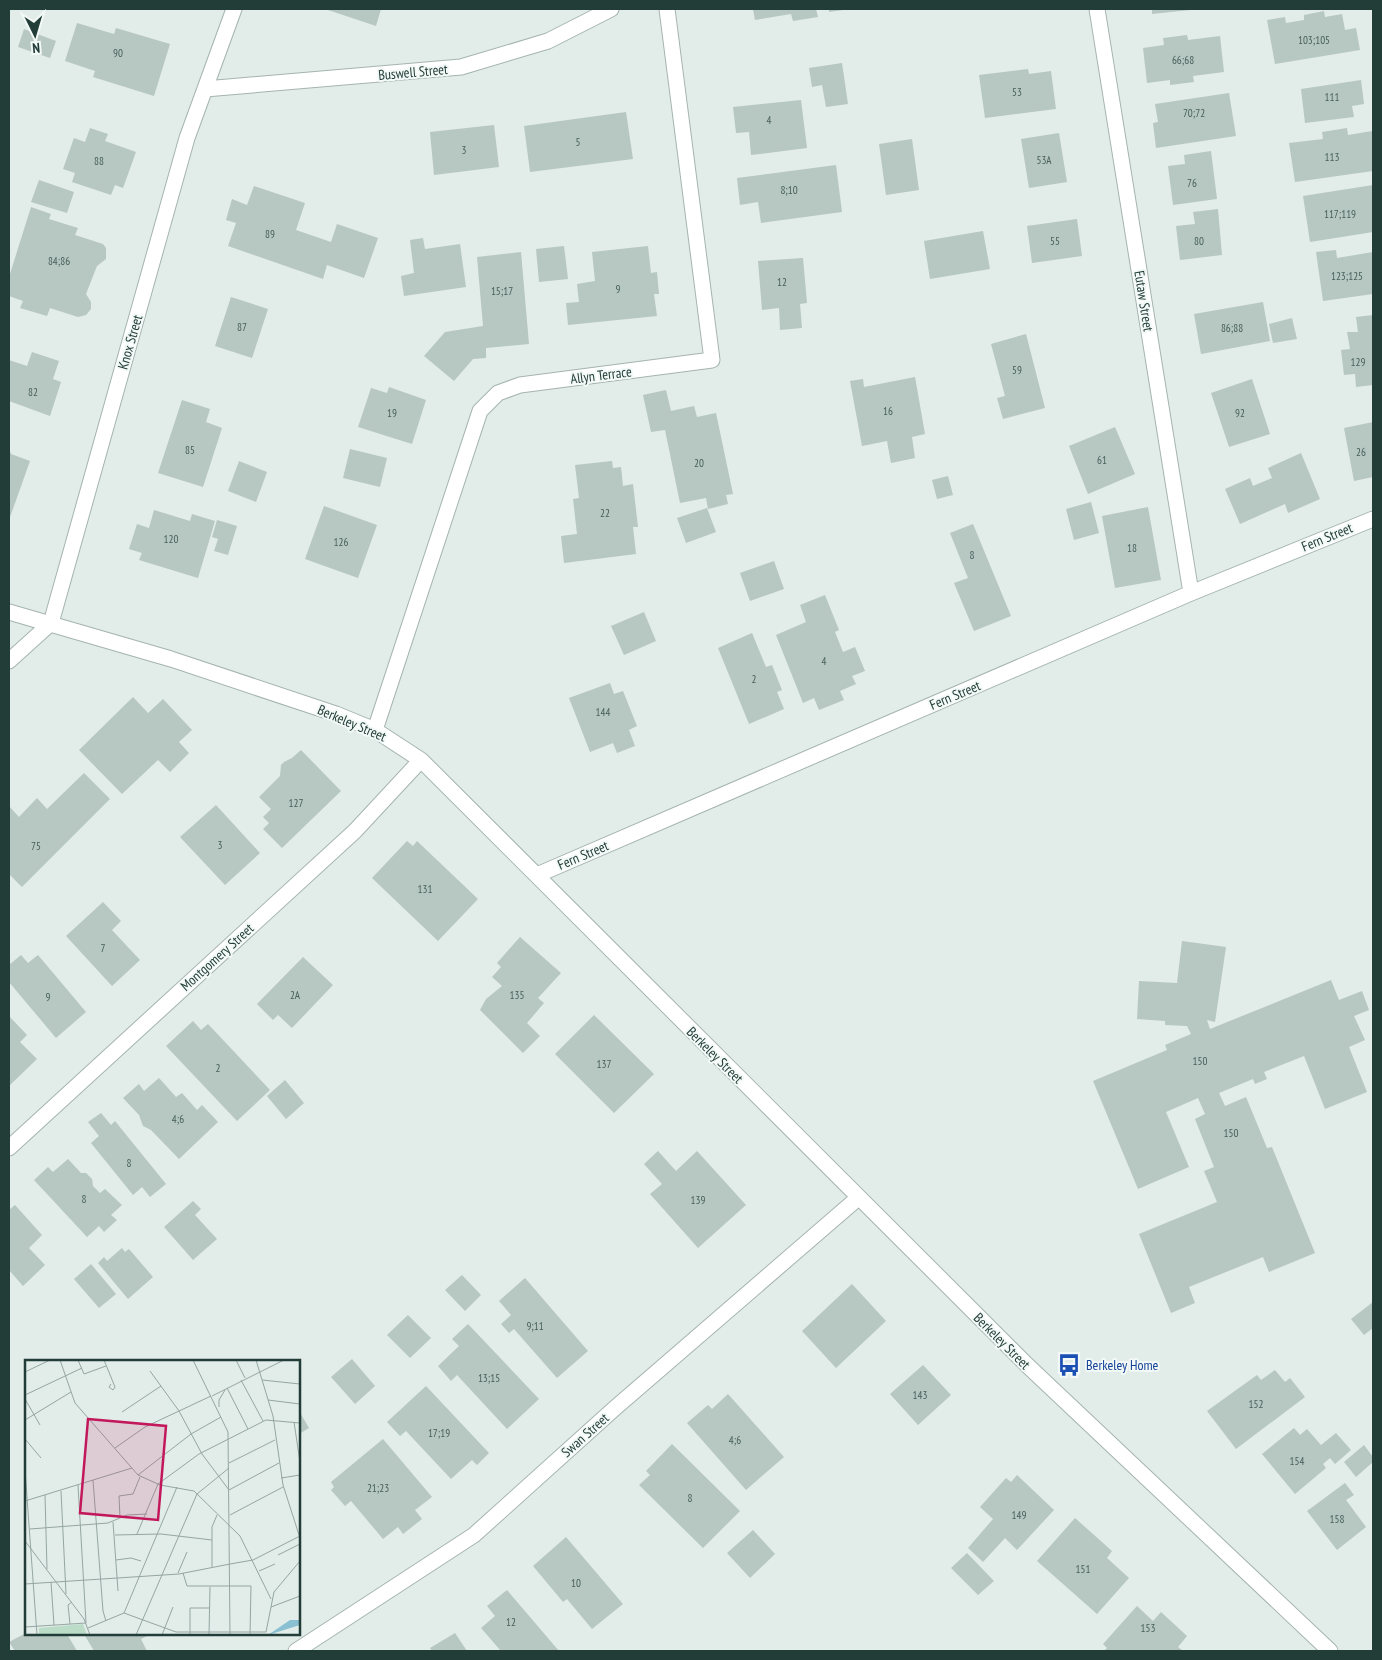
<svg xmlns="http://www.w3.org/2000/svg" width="1382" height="1660" font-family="'PT Sans Narrow',sans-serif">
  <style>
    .building { fill: #b7c7c2 }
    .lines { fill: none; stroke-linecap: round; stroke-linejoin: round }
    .minor-casing { stroke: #a5b4b0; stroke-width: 17 }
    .minor { stroke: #fff; stroke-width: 15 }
    .labels { text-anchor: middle; stroke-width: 4; stroke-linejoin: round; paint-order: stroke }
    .number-label { font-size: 11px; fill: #47605a }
    .street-label { font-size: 14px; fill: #223d38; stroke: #f3f9f6 }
    .transit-label { font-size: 14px; fill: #164399; stroke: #f3f9f6; text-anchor: start }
    .inset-road { fill: none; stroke: #95a6a2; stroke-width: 1 }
    .view { fill: #c2185b; fill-opacity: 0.15; stroke: #c2185b; stroke-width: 2.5 }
    .inset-edge { fill: none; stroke: #223d38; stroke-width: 2.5 }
  </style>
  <rect width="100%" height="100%" fill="#e2ece9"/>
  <path class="building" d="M325,9H381L376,26Z
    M753,9H816L818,17L793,21L791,14L755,20Z
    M829,9H843V10L829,12Z
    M1152,9H1190V10L1152,14Z
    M1324,11L1325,17L1342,14L1345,30L1356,28L1360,50L1275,64L1267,20L1285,17L1286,23L1304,20V15Z
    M77,23L114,34L116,28L170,44L154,96L93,77L95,71L65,61Z
    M24,29L56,41L50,58L18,47Z
    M1187,35L1188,40L1220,36L1224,72L1193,76L1194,82L1170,85V80L1147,83L1143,48L1164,45L1163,38Z
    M842,63L848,104L826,107L822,85L812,87L809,68Z
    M1028,69L1029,74L1051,71L1056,109L985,118L979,75Z
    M1361,80L1364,104L1352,106L1354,117L1305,123L1301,89Z
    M1229,93L1236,136L1156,148L1153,123L1158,122L1155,104Z
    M801,100L807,148L751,155L749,132L736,133L733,107Z
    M626,112L633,159L530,172L524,126Z
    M494,125L499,167L434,175L430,132Z
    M90,128L108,134L105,141L136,152L123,188L115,185L111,195L72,182L75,173L63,169L74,138L85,142Z
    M1347,128L1348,135L1372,131L1373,171L1295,182L1289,143L1323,139L1322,132Z
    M1059,133L1067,182L1029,188L1021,139Z
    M912,139L919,190L886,195L879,144Z
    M1211,151L1217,199L1173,205L1168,166L1185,164L1184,155Z
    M836,165L842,212L761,223L758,202L740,205L737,178Z
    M39,180L74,192L67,213L31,202Z
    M1373,185V232L1310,242L1303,196Z
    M254,186L305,203L296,230L331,242L337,224L378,238L364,278L327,265L323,279L228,246L236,223L226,220L232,199L247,205Z
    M31,207L51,214L49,219L78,228L75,235L103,244L106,248V259L97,266L86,294L91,302V309L86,315L78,317L50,308L47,316L20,308L23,301L9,296V277Z
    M1218,209L1222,255L1180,260L1176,226L1195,224L1193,212Z
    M1077,219L1082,256L1032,263L1027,226Z
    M983,231L990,269L930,279L924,241Z
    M423,238L425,249L460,244L466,287L404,296L401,276L414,273L410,240Z
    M564,246L568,279L539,282L536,249Z
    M648,246L651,273L657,272L659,294H654L657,316L568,325L566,303L579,302L577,284L595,281L592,252Z
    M1336,250L1337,258L1373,252V294L1323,301L1316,252Z
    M521,252L529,344L486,348V358L473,359L454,381L424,356L445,332L483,326L477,257Z
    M803,258L807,303L800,304L802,328L780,330L779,308L762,310L758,261Z
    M231,297L268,309L252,358L215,346Z
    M1263,302L1270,341L1201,354L1194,314Z
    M1373,315V385L1356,387L1355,374L1344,375L1341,350L1350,349L1347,332H1358L1356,317Z
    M1292,318L1297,339L1273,343L1269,324Z
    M1026,334L1045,408L1003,419L997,398L1005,396L991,344Z
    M32,352L59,361L53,379L61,382L50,416L9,401V360L27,366Z
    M915,377L925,434L912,437L915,458L891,463L887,441L862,446L850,381L863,379L864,387Z
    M1252,379L1270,434L1229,447L1211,393Z
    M389,387L426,400L412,444L358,427L371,388L387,393Z
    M666,390L671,411L694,406L697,417L716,413L733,494L726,495L728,504L708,509L706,498L680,503L665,430L651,432L643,395Z
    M182,400L210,409L206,422L222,428L203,487L158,473Z
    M1373,422V477L1354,481L1344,428Z
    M1115,427L1135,474L1088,494L1069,446Z
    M9,448L11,454L30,461L9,520Z
    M350,449L387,458L380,487L343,478Z
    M1301,453L1320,499L1288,513L1285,504L1240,524L1225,489L1250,478L1253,486L1272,478L1268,468Z
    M239,461L267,472L256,502L228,491Z
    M612,461L613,468L621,467L623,486L633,484L638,527H633L636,554L564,563L561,536L577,534L573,499L579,498L575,465Z
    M948,476L953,495L937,499L932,480Z
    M1091,502L1099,533L1074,540L1066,509Z
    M324,506L377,525L358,578L305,559Z
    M1148,507L1161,580L1115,588L1102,516Z
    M707,508L716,532L686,543L677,518Z
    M154,510L190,521L192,514L215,521L198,578L139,560L142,553L129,549L137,524L149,528Z
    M217,520L237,526L228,555L214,551L218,539L212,537Z
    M973,524L1011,616L974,631L954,583L968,578L950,533Z
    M774,561L784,589L750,601L740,573Z
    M825,595L839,630L835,632L843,652L855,647L865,671L852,676L856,684L840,691L844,700L819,710L814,698L803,703L776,635L806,622L800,605Z
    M644,612L656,641L624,655L611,626Z
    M752,633L766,667L772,665L782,690L777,692L784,709L749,724L718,648Z
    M610,683L614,694L623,691L637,726L629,730L635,746L617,753L613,743L590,752L569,698Z
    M133,697L148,713L163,699L192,730L179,742L189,753L170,772L158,760L122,794L79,750Z
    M301,750L341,791L282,848L263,829L269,823L263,817L271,809L259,797L280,776L281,765L284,762L292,758Z
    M84,773L110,799L22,887L9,874V806L19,817L37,798L47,809Z
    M216,805L260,853L225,885L180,837Z
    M407,841L413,846L417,841L478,899L438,941L372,878Z
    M103,902L121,921L112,930L140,960L112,986L66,936Z
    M520,937L561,973L538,998L544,1003L527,1023L540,1036L523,1053L480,1010L486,999L502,986L492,977L501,967L497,963Z
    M1182,941L1226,947L1215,1022L1207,1020L1210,1029L1331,980L1339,1000L1362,991L1369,1010L1354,1016L1365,1040L1349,1047L1367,1092L1325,1109L1304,1056L1264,1072L1267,1079L1255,1084L1253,1079L1219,1093L1225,1106L1246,1097L1267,1148L1272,1147L1315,1253L1269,1272L1263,1257L1189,1287L1195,1303L1171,1313L1139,1234L1217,1202L1204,1171L1214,1167L1195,1119L1205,1114L1198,1098L1166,1112L1189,1167L1138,1189L1093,1081L1167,1050L1165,1045L1191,1034L1187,1026L1165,1025V1021L1137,1019L1139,981L1177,983Z
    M21,955L28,963L38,955L86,1012L56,1038L9,982V965Z
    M303,957L333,985L292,1028L278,1015L273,1020L257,1004Z
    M594,1015L654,1074L614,1113L555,1054Z
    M9,1016L27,1035L20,1042L37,1059L9,1086Z
    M193,1021L201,1030L208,1024L270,1090L237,1121L166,1046Z
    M159,1078L176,1097L182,1093L197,1110L202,1105L218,1122L179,1159L151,1130L143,1126L139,1115L123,1098L139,1084L144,1091Z
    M285,1080L304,1103L286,1119L267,1096Z
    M101,1113L111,1125L115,1121L166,1184L150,1197L142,1187L133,1195L91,1143L99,1136L88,1122Z
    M658,1151L676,1171L697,1151L746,1205L698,1248L650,1194L662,1184L644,1164Z
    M68,1159L81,1173H86L92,1179L93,1186L100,1193L105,1189L122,1205L111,1215L117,1220L104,1232L99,1226L87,1237L34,1180L48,1167L53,1172Z
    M193,1201L201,1209L195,1215L217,1239L193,1260L164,1227Z
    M15,1205L42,1235L29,1248L45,1265L23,1286L9,1270V1210Z
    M122,1248L125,1252L129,1249L153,1277L128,1299L98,1263L104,1257L107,1261Z
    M91,1264L116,1294L99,1308L74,1279Z
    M462,1275L481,1295L465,1311L445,1290Z
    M525,1278L588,1351L557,1378L514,1329L509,1333L501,1324L511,1315L499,1301Z
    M852,1284L886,1321L836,1368L802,1331Z
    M1373,1302V1328L1364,1335L1351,1319Z
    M408,1315L431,1338L410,1358L387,1335Z
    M468,1324L539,1399L507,1429L457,1375L451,1381L438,1366L459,1346L452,1339Z
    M352,1359L375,1386L355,1404L331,1377Z
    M923,1365L951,1395L918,1425L890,1394Z
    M1275,1370L1285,1382L1290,1378L1305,1397L1236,1449L1207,1411L1257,1375L1261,1380Z
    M426,1386L489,1453L477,1465L472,1460L451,1479L406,1431L400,1436L387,1422Z
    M728,1394L784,1457L746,1490L687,1423L708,1405L712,1409Z
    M299,1411L309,1428L299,1434Z
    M1294,1428L1300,1435L1307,1429L1321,1445L1336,1433L1351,1450L1335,1464L1330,1458L1323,1464L1326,1468L1295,1494L1262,1454Z
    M383,1439L432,1497L415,1510L422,1519L403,1534L398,1527L383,1539L351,1501L345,1506L331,1490L334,1487L331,1482Z
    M672,1444L740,1511L703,1548L639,1485L650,1475L646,1471Z
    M1364,1445L1373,1457V1462L1356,1477L1344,1462Z
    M1017,1475L1054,1510L1017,1550L1005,1538L983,1562L968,1548L993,1519L980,1507L1006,1478L1011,1482Z
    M1345,1483L1354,1495L1346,1500L1366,1527L1337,1550L1307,1511Z
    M1075,1518L1112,1551L1107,1558L1129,1578L1097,1614L1037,1561Z
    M753,1530L775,1554L750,1578L727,1553Z
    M566,1537L623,1604L592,1629L567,1599L563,1602L533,1566Z
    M967,1553L994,1581L978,1595L951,1568Z
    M507,1590L559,1651H501L481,1628L495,1616L487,1606Z
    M1137,1606L1153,1621L1161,1612L1187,1636L1178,1647L1183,1651H1104L1107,1648L1103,1644Z
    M26,1633L67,1634L77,1651H15L9,1642Z
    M455,1633L467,1651H432L430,1648Z
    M84,1634H151L141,1639L147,1651H94Z"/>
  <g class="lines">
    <defs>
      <path id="minor" d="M1097,9L1191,593
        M205,89L461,67L548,41L611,9
        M9,612L171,659L336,714L375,730L421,760L1028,1366L1330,1651
        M9,661L51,623L187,138L234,9
        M375,730L480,411L498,393L520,385L712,360L667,9
        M537,875L1191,593L1373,519
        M9,1148L355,831L421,760
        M296,1651L474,1535L615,1408L858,1198"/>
    </defs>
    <use href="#minor" class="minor-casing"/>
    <use href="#minor" class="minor"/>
  </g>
  <defs>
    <symbol id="bus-bare" viewBox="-9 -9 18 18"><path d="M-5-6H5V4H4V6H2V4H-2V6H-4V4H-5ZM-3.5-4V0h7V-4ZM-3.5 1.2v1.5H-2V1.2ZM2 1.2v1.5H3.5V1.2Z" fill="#1a4fb4" stroke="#f3f9f6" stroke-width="2.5" paint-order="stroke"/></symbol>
  </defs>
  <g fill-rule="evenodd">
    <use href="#bus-bare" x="1053" y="1349" width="32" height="32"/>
  </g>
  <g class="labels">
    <g class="number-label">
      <text x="1314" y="44">103;105</text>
      <text x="118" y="57">90</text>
      <text x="1183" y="64">66;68</text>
      <text x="1017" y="96">53</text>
      <text x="1332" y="101">111</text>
      <text x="1194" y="117">70;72</text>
      <text x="769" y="124">4</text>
      <text x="578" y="146">5</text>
      <text x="464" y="154">3</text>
      <text x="1332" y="161">113</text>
      <text x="1044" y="164">53A</text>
      <text x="99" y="165">88</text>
      <text x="1192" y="187">76</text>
      <text x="789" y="194">8;10</text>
      <text x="1340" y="218">117;119</text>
      <text x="270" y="238">89</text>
      <text x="1055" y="245">55</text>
      <text x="1199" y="245">80</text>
      <text x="59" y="265">84;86</text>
      <text x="1347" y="280">123;125</text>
      <text x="782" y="286">12</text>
      <text x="618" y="293">9</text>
      <text x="502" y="295">15;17</text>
      <text x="242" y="331">87</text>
      <text x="1232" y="332">86;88</text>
      <text x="1358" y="366">129</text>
      <text x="1017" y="374">59</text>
      <text x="33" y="396">82</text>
      <text x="888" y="415">16</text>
      <text x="392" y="417">19</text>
      <text x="1240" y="417">92</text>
      <text x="190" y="454">85</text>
      <text x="1361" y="456">26</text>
      <text x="1102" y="464">61</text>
      <text x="699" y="467">20</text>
      <text x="605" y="517">22</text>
      <text x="171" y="543">120</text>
      <text x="341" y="546">126</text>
      <text x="1132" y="552">18</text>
      <text x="972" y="559">8</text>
      <text x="824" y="665">4</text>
      <text x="754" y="683">2</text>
      <text x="603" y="716">144</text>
      <text x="296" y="807">127</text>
      <text x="220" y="849">3</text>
      <text x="36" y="850">75</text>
      <text x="425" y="893">131</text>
      <text x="103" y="952">7</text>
      <text x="295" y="999">2A</text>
      <text x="517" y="999">135</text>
      <text x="48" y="1001">9</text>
      <text x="1200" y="1065">150</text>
      <text x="604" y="1068">137</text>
      <text x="218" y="1072">2</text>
      <text x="178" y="1123">4;6</text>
      <text x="1231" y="1137">150</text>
      <text x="129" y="1167">8</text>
      <text x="84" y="1203">8</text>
      <text x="698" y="1204">139</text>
      <text x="535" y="1330">9;11</text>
      <text x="489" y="1382">13;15</text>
      <text x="920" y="1399">143</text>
      <text x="1256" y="1408">152</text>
      <text x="439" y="1437">17;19</text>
      <text x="735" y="1444">4;6</text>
      <text x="1297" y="1465">154</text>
      <text x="378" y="1492">21;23</text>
      <text x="690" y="1502">8</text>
      <text x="1019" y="1519">149</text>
      <text x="1337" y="1523">158</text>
      <text x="1083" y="1573">151</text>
      <text x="576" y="1587">10</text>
      <text x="511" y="1626">12</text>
      <text x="1148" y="1632">153</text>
    </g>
    <g class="street-label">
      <text transform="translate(413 72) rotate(-5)" y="5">Buswell Street</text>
      <text transform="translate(1144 301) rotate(81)" y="5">Eutaw Street</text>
      <text transform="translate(130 342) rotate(-74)" y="5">Knox Street</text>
      <text transform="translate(601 375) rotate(-7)" y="5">Allyn Terrace</text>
      <text transform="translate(1327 537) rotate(-22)" y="5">Fern Street</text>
      <text transform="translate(955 695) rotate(-23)" y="5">Fern Street</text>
      <text transform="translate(352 723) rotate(23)" y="5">Berkeley Street</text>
      <text transform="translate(583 855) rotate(-23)" y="5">Fern Street</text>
      <text transform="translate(217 957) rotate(-42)" y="5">Montgomery Street</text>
      <text transform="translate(715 1055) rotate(45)" y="5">Berkeley Street</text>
      <text transform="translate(1002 1341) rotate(45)" y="5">Berkeley Street</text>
      <text transform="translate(585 1435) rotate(-42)" y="5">Swan Street</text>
    </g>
    <g class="transit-label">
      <text x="1086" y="1370">Berkeley Home</text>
    </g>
  </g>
  <g transform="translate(25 1360)">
    <rect width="275" height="275" fill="#e2ece9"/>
    <path d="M58,264L62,275H14V268Z" fill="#bbddc7"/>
    <path d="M265,260H275V265L243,275Z" fill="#8ac0d1"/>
    <path class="inset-road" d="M35,0L50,43L113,115L135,125L169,131L215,176L246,239M53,0L59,14L81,6M79,0L90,27L88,30L84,27L86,24M168,0L203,72L205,275M211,0L220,18M231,0L248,56L258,125L275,178M125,11L154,51L177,94L204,130L254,103M0,12L25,0M216,20L238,61M237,20L275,24M202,28L223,69M0,35L57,8M187,36L259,0M0,39L15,65M243,40L275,44M194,47V40L200,30M97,52L136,26M0,60L46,32M269,62L275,102M0,79L16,98M90,88L120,67L186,36M204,103L250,80M0,110L12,275M113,115L166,74L196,57M256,118L275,115M68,120L78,251L81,261M36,131L41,234M20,135L22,209M0,141L107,108M205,155L258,127M95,158L94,136L108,134L115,117M88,162L93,231M5,169L83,163L102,155L122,154M112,174L133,124L174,94L241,60L275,63M90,175L136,174L187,180M0,181L59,259L65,275M253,195L275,184M91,200L106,198L116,201M205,204L228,200L275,176M187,207V167L192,155M234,211L250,204M153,213L162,192M158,213L162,226H226L225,275M26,222L29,265M0,224L154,214L205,204M246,247L275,236M99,253L151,272H241M99,253L152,127M45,264L43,245L47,242M0,267L61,263L53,125M63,268L99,253M241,272L249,232L275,201M111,275L172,134L204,108M137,275L148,247M165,275V248H184M184,275L185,227"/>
    <path class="view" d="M63,59L141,66L133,160L55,153Z"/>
    <rect width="275" height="275" class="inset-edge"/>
  </g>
  <rect width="1382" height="1660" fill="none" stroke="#223d38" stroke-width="20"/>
  <g transform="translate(35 35) rotate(175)" stroke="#f3f9f6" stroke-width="4" paint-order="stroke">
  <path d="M0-4L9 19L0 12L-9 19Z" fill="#223d38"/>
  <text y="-8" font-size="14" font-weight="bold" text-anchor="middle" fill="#223d38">N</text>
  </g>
</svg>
